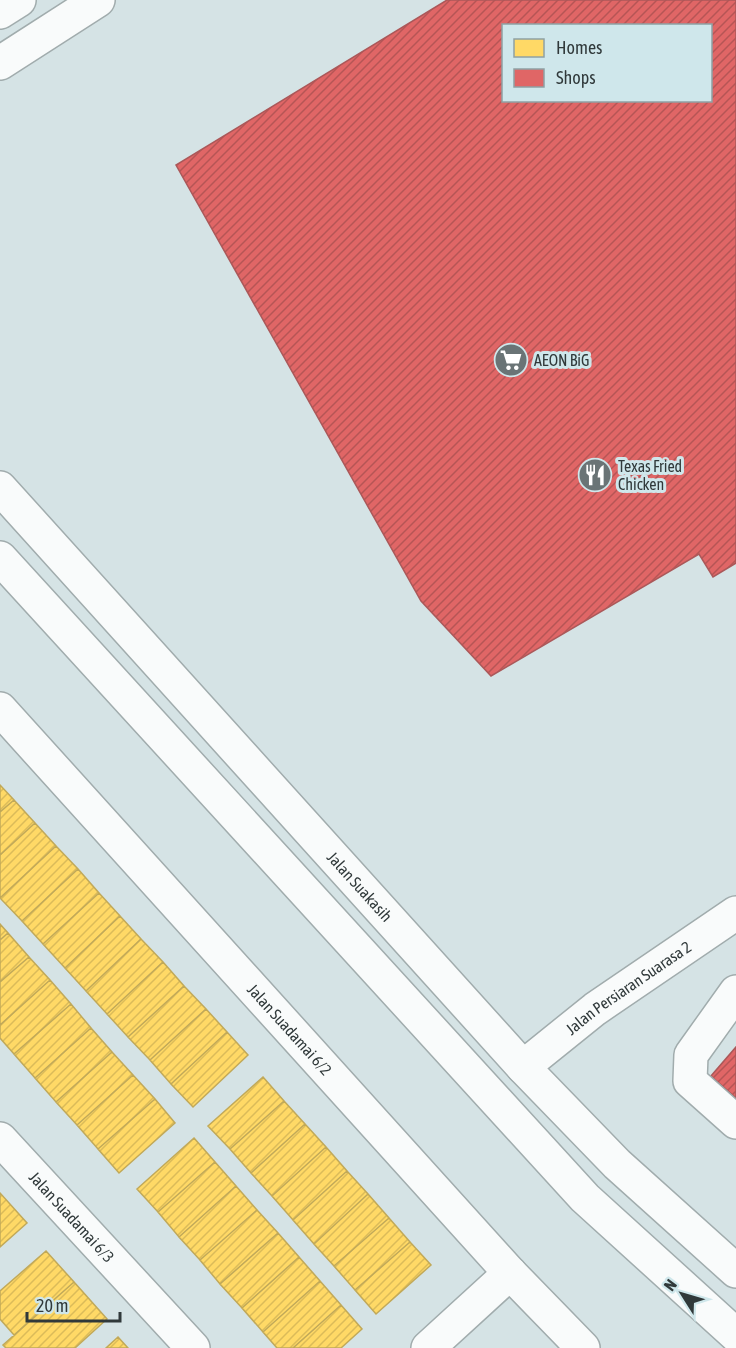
<svg xmlns="http://www.w3.org/2000/svg" width="736" height="1348" font-family="'Asap Condensed',sans-serif">
  <style>
    .homes { fill: url(#homes-hatch); stroke: #c1a959; stroke-width: 1.5 }
    .shops { fill: url(#shops-hatch); stroke: #ab5859; stroke-width: 1.5; fill-rule: evenodd }
    .lines { fill: none; stroke-linecap: round; stroke-linejoin: round }
    .minor-casing { stroke: #a1acad; stroke-width: 36 }
    .major-casing { stroke: #a1acad; stroke-width: 36 }
    .minor { stroke: #f9fbfb; stroke-width: 33 }
    .major { stroke: #f9fbfb; stroke-width: 33 }
    .labels { text-anchor: middle; stroke-width: 6; stroke-linejoin: round; paint-order: stroke }
    .poi-label { font-size: 16px; fill: #30393a; stroke: #cfe7eb; text-anchor: start }
    .street-label { font-size: 16px; fill: #30393a; stroke: #cfe7eb }
  </style>
  <defs>
    <pattern id="homes-hatch" width="6" height="6" patternUnits="userSpaceOnUse" patternTransform="scale(1.5)"><rect width="6" height="6" fill="#ffd966"/><path d="M-1 1l2-2M0 6l6-6M5 7l2-2" fill="none" stroke="#dbbb59"/></pattern>
    <pattern id="shops-hatch" width="6" height="6" patternUnits="userSpaceOnUse" patternTransform="scale(1.5)"><rect width="6" height="6" fill="#e06666"/><path d="M-1 1l2-2M0 6l6-6M5 7l2-2" fill="none" stroke="#b65555"/></pattern>
  </defs>
  <rect width="100%" height="100%" fill="#d5e3e5"/>
  <path class="homes" d="M0,785L14,800L0,812Z
    M14,800L35,823L0,855V812Z
    M35,823L56,846L0,898V855Z
    M56,846L78,869L22,921L0,898Z
    M78,869L99,893L43,944L22,921Z
    M99,893L120,916L65,968L43,944Z
    M120,916L141,939L86,991L65,968Z
    M0,924L8,933L0,940Z
    M8,933L29,957L0,982V940Z
    M141,939L163,962L107,1014L86,991Z
    M29,957L50,980L0,1025V982Z
    M163,962L184,986L128,1037L107,1014Z
    M50,980L71,1004L14,1054L0,1038V1025Z
    M184,986L206,1009L150,1060L128,1037Z
    M71,1004L91,1028L35,1078L14,1054Z
    M206,1009L227,1032L171,1084L150,1060Z
    M91,1028L112,1052L56,1102L35,1078Z
    M227,1032L248,1055L193,1107L171,1084Z
    M112,1052L133,1075L77,1125L56,1102Z
    M133,1075L155,1099L98,1149L77,1125Z
    M263,1077L284,1101L230,1149L208,1126Z
    M155,1099L175,1123L119,1173L98,1149Z
    M284,1101L305,1124L251,1173L230,1149Z
    M305,1124L326,1147L272,1196L251,1173Z
    M194,1138L215,1162L158,1212L137,1189Z
    M326,1147L347,1171L293,1220L272,1196Z
    M215,1162L236,1186L179,1237L158,1212Z
    M347,1171L368,1194L314,1244L293,1220Z
    M236,1186L257,1210L200,1260L179,1237Z
    M0,1193L27,1223L0,1247Z
    M368,1194L389,1218L334,1266L314,1244Z
    M257,1210L278,1233L220,1284L200,1260Z
    M389,1218L410,1242L355,1290L334,1266Z
    M278,1233L299,1257L242,1308L220,1284Z
    M410,1242L431,1265L376,1314L355,1290Z
    M46,1251L74,1282L14,1335L0,1319V1291Z
    M299,1257L320,1281L263,1332L242,1308Z
    M320,1281L341,1305L293,1348H277L263,1332Z
    M74,1282L107,1319L75,1348H6L3,1345Z
    M341,1305L362,1329L341,1348H293Z
    M118,1337L128,1348H106Z"/>
  <path class="shops" d="M447,0H736V563L713,577L699,554L491,676L421,601L176,165ZM504,26H710V100H504Z
    M736,1047V1098L711,1076Z"/>
  <g class="lines">
    <defs>
      <g id="minor">
        <path id="s1" d="M0,709L510,1273L583,1348"/>
        <path d="M736,992L691,1055L690,1081L736,1122"/>
        <path id="s2" d="M523,1067L595,1009L736,913"/>
        <path id="s3" d="M0,1139L193,1348"/>
        <path d="M428,1348L510,1273"/>
      </g>
      <g id="major">
        <path d="M0,12L19,0"/>
        <path d="M0,63L98,0"/>
        <path id="s4" d="M0,488L523,1067L617,1164L736,1271"/>
        <path d="M0,558L585,1198L736,1335"/>
      </g>
    </defs>
    <use href="#minor" class="minor-casing"/>
    <use href="#major" class="major-casing"/>
    <use href="#minor" class="minor"/>
    <use href="#major" class="major"/>
  </g>
  <defs>
    <symbol id="supermarket-disc" viewBox="-11 -11 22 22"><circle r="9.5" fill="#6a7476" stroke="#cfe7eb"/><path d="M-6-5.5h2.5l.6 2H6L4.5 2H-2.5L-4.4-4H-6ZM-1.5 3.2a1.3 1.3 0 1 0 .1 0ZM3 3.2a1.3 1.3 0 1 0 .1 0Z" fill="#fff"/></symbol>
    <symbol id="restaurant-disc" viewBox="-11 -11 22 22"><circle r="9.5" fill="#6a7476" stroke="#cfe7eb"/><path d="M-5-6h1v4h1v-4h1v4h1v-4h1v5L-1.5 .5V6h-2V.5L-5-1ZM5-6V6H3V1.5H1.5Q1.5-4 5-6Z" fill="#fff"/></symbol>
  </defs>
  <g fill-rule="evenodd">
    <use href="#supermarket-disc" x="492" y="341" width="38" height="38"/>
    <use href="#restaurant-disc" x="576" y="456" width="38" height="38"/>
  </g>
  <g class="labels">
    <g class="poi-label">
      <text x="534" y="366">AEON BiG</text>
      <text x="618" y="472">Texas Fried<tspan x="618" dy="18">Chicken</tspan></text>
    </g>
    <g class="street-label">
      <text dy="6" stroke="none"><textPath href="#s4" startOffset="537">Jalan Suakasih</textPath></text>
      <text dy="6" stroke="none"><textPath href="#s2" startOffset="132">Jalan Persiaran Suarasa 2</textPath></text>
      <text dy="6" stroke="none"><textPath href="#s1" startOffset="432">Jalan Suadamai 6/2</textPath></text>
      <text dy="6" stroke="none"><textPath href="#s3" startOffset="106">Jalan Suadamai 6/3</textPath></text>
    </g>
  </g>
  <rect x="502" y="24" width="210" height="78" fill="#cfe7eb" stroke="#8fa1a4" stroke-width="1.5"/>
  <rect x="514" y="39" width="30" height="18" fill="#ffd966" stroke="#8fa1a4" stroke-width="1.5"/>
  <text x="556" y="54" font-size="18" fill="#30393a">Homes</text>
  <rect x="514" y="69" width="30" height="18" fill="#e06666" stroke="#8fa1a4" stroke-width="1.5"/>
  <text x="556" y="84" font-size="18" fill="#30393a">Shops</text>
  <g transform="translate(682 1294) rotate(307)" stroke="#cfe7eb" stroke-width="4.5" paint-order="stroke">
  <path d="M0-4.5L10 22L0 15L-10 22Z" fill="#30393a"/>
  <text y="-9" font-size="16" font-weight="bold" text-anchor="middle" fill="#30393a">N</text>
  </g>
  <path d="M27 1312v9h93v-9" fill="none" stroke="#30393a" stroke-width="3"/>
  <text x="36" y="1312" font-size="18" fill="#30393a" stroke="#cfe7eb" stroke-width="4.5" paint-order="stroke">20 m</text>
</svg>
